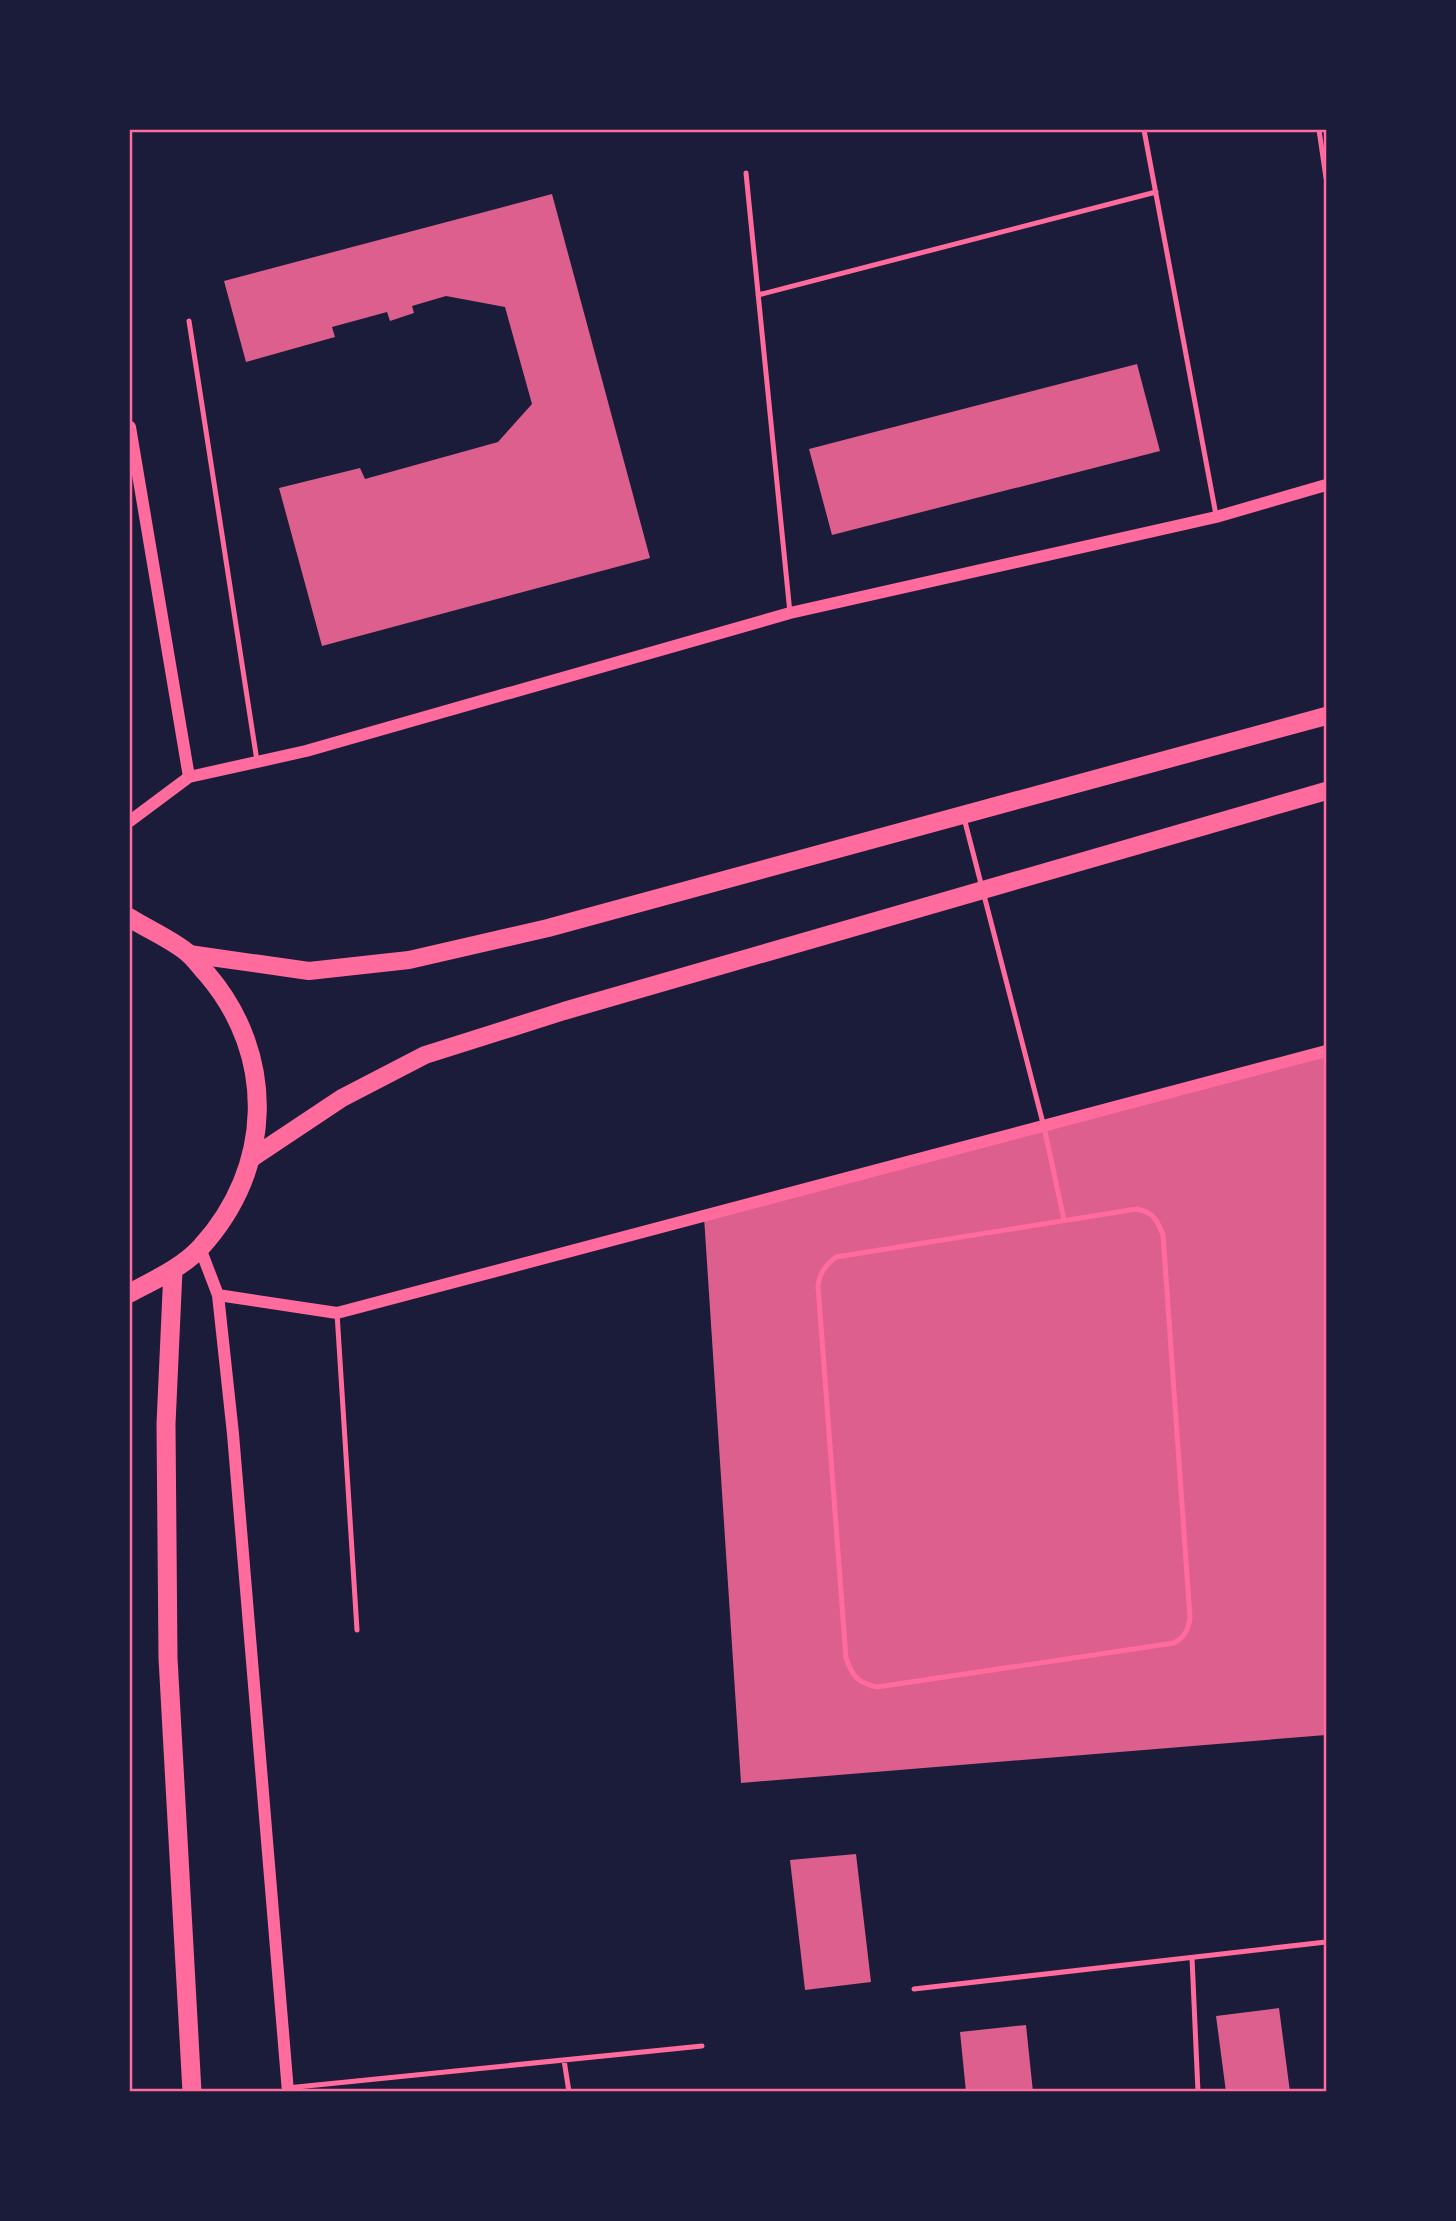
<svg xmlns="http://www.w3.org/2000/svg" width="1456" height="2221" font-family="Karla,sans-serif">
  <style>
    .building { fill: #dd5f8e }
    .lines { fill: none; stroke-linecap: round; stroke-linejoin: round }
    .service { stroke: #ff6b9d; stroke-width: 5 }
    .tertiary { stroke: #ff6b9d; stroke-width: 12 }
    .primary { stroke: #ff6b9d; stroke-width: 18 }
    .trunk { stroke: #ff6b9d; stroke-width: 19 }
    .neatline { fill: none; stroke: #ff6b9d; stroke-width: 2.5 }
  </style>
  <rect width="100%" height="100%" fill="#1b1b3a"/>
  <path class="building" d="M552,194L650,558L322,646L279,488L360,468L365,479L498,442L532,404L505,307L446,296L412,306L414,313L390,321L387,312L332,327L335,337L246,362L224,281Z
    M1137,364L1160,451L832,535L809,449Z
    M1326,1051V1735L741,1783L704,1217Z
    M856,1854L871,1982L805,1990L790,1860Z
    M1279,2008L1290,2092H1226L1216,2016Z
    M1026,2025L1033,2092H966L960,2032Z"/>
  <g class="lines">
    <path class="service" d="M1144,130L1216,515
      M1319,130L1326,178
      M746,173L790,613
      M758,295L1156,192
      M189,321L257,761
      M964,818L1044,1127L1064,1220
      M1137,1209C1153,1212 1157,1220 1163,1235L1190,1618C1188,1630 1185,1637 1174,1643L877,1687C858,1683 852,1676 846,1658L818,1286C820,1272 825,1266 836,1257Z
      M337,1313L357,1630
      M1192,1958L1198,2092
      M914,1989L1326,1942
      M564,2060L569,2092
      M287,2088L702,2046"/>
    <path class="tertiary" d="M130,427L189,777L130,821
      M189,777L306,751L790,613L1216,517L1326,485
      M200,1248L218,1295L233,1434L288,2092
      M218,1295L337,1313L1326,1051"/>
    <path class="primary" d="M189,954L309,971L409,960L548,928L1326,716
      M252,1158L342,1098L425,1055L564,1011L1326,791"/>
    <path class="trunk" d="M130,918C149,930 173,940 189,954C196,960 201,968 207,974C277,1056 273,1168 201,1247C182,1268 154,1280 130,1293
      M173,1270L166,1424L168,1658L192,2092"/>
  </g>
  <rect width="1456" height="2221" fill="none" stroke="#1b1b3a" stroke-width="262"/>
  <rect x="131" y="131" width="1194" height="1959" class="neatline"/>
</svg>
